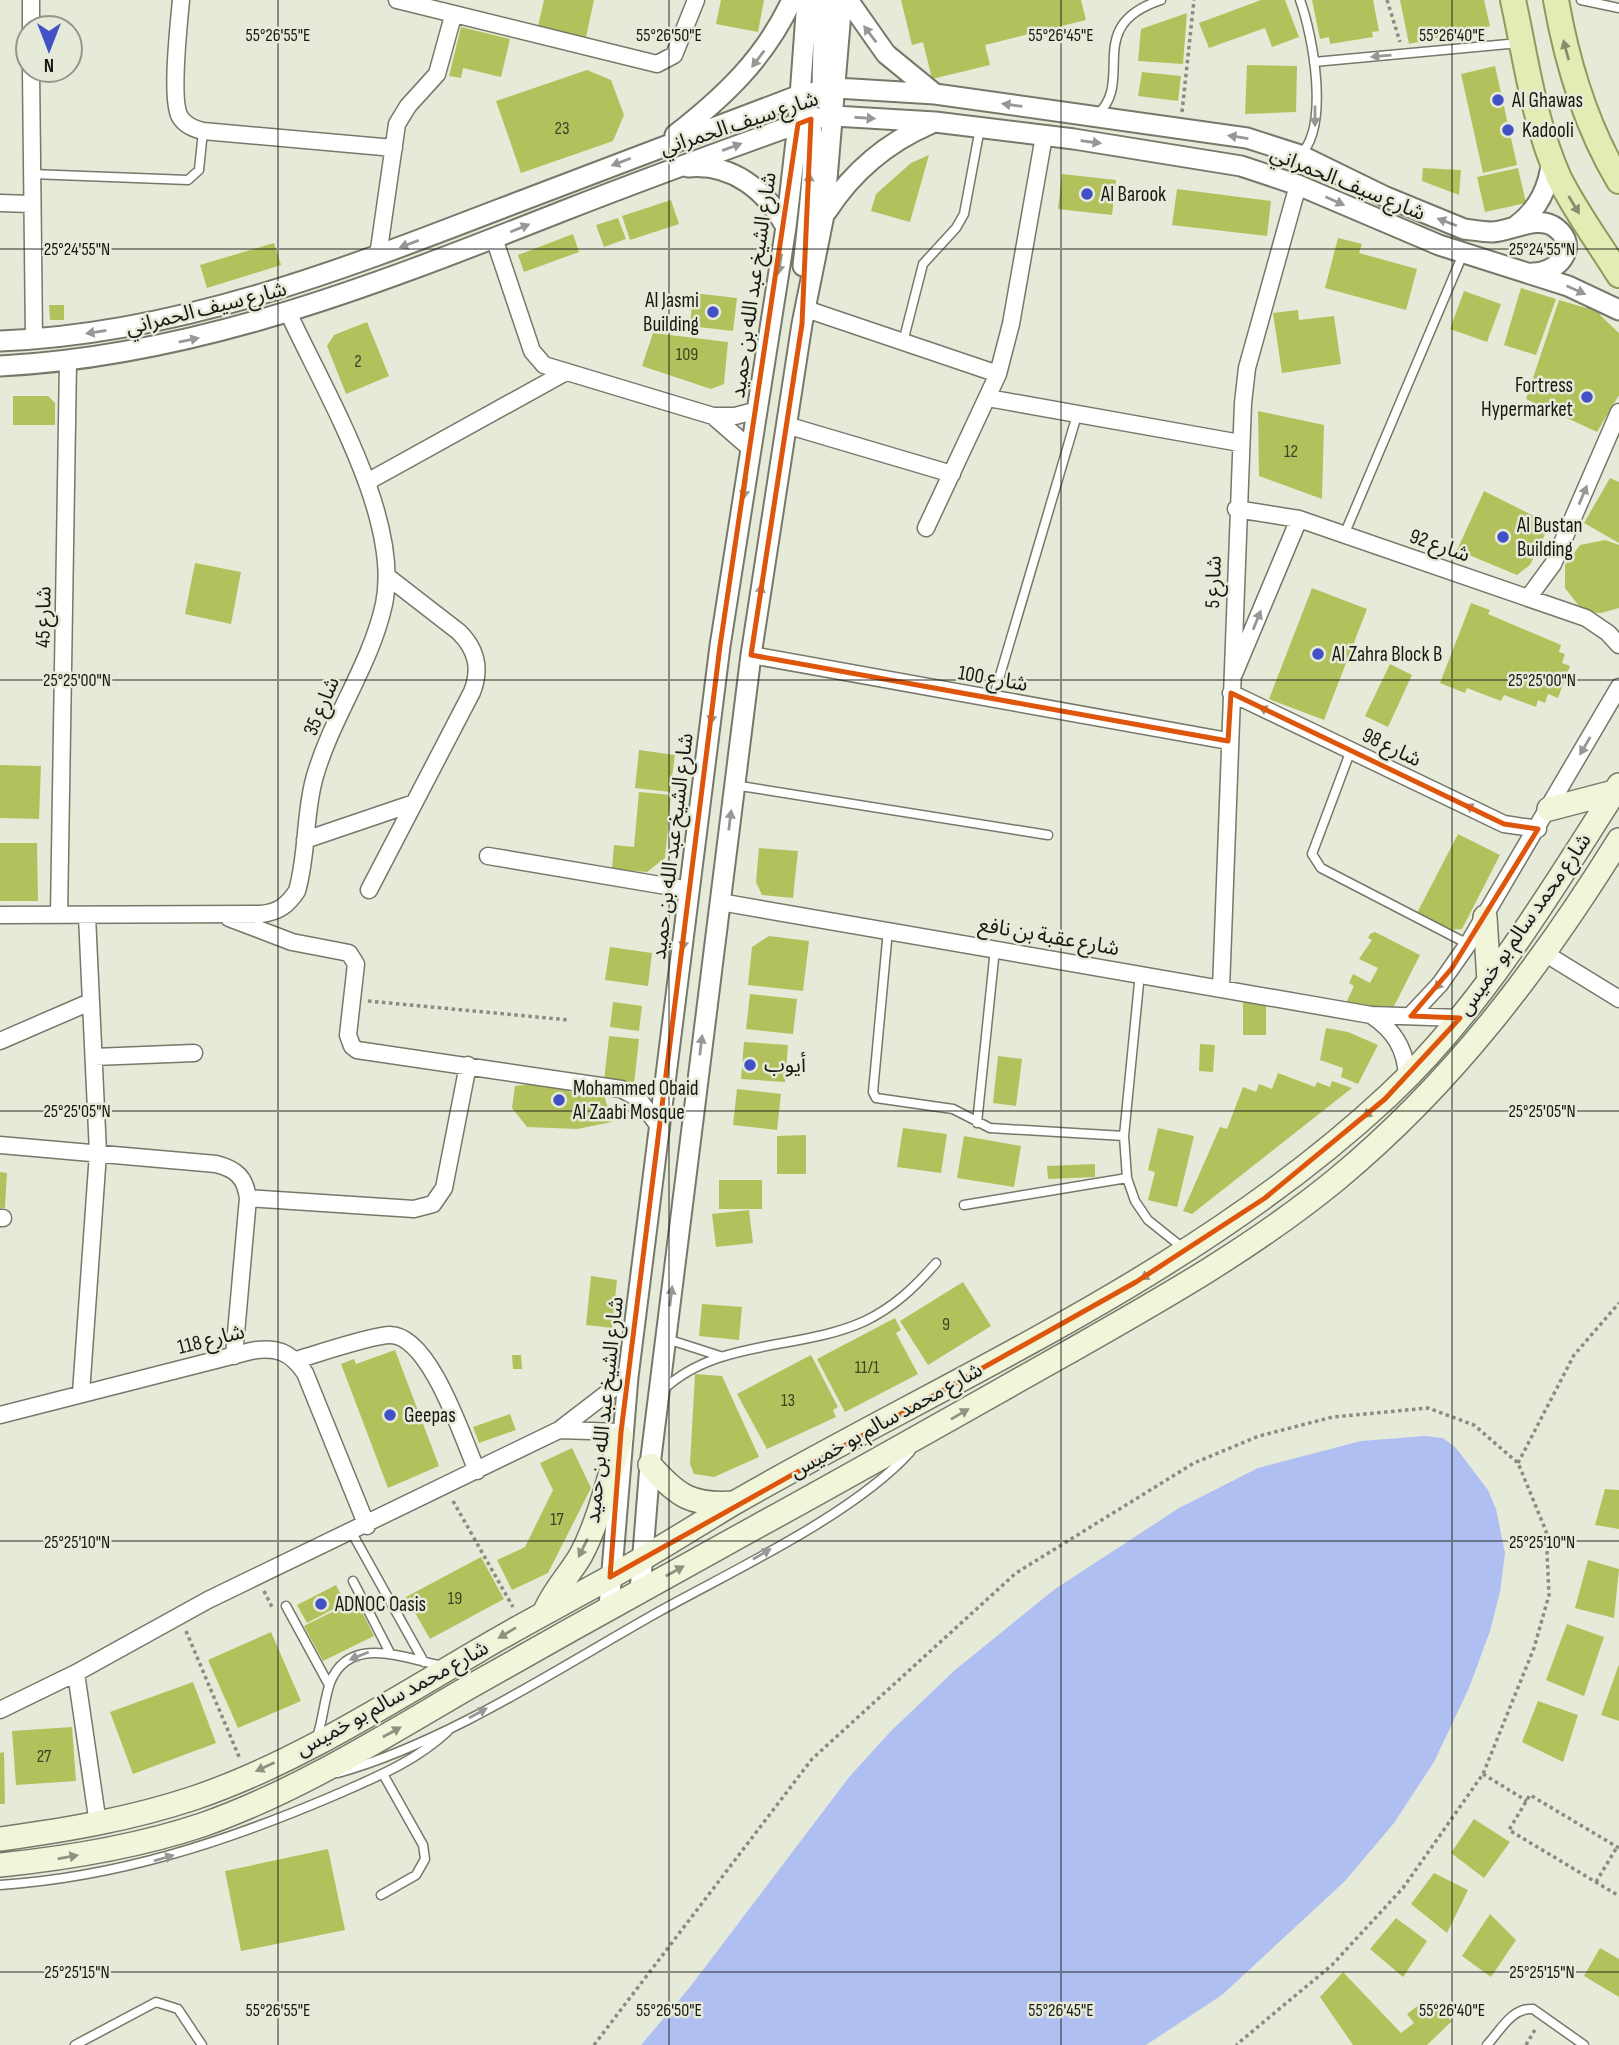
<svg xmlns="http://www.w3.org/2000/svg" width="1619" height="2045" font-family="'Sofia Sans Condensed','Noto Sans Arabic',sans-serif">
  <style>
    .water { fill: #b0bff2 }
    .building { fill: #b3c15d }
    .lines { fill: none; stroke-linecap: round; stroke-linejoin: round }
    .service-casing { stroke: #767869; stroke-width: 11 }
    .minor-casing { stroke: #767869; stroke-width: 19 }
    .tertiary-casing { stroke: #767869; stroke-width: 23 }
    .secondary-casing { stroke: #767869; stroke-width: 26 }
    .primary-casing { stroke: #909a5b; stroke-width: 28 }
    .path { stroke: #898c7f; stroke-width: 3.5; stroke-dasharray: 3.5 3.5; stroke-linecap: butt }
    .service { stroke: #fff; stroke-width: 8 }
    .minor { stroke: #fff; stroke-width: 16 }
    .tertiary { stroke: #fff; stroke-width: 19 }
    .secondary { stroke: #f1f5da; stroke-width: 23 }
    .primary { stroke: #e3ecb4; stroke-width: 24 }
    .oneway { fill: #979895 }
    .oneway2 { fill: #888d6c }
    .oneway3 { fill: #8f9280 }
    .marked { fill: none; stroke: #de560c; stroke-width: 5; stroke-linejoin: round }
    .ticks { fill: none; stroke: #181913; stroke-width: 2; stroke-opacity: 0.45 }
    .poi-dot { fill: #4252c6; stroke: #e6ead8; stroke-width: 2.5 }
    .labels { text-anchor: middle; stroke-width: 5; stroke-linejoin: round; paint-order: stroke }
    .number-label { font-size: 18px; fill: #3f4326 }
    .poi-label { font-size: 21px; fill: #181913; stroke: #e6ead8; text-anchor: start }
    .street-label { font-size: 21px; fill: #181913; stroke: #e6ead8 }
    .ticks-label { font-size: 18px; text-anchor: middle; fill: #181913; stroke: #e6ead8; stroke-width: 5; stroke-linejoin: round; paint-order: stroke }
  </style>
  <rect width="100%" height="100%" fill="#e6ead8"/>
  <path class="water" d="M1425,1436L1443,1438L1456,1448L1488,1490L1496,1509L1505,1553L1500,1592L1490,1631L1469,1688L1434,1762L1394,1823L1345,1881L1222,1995L1146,2045H641L690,1987L850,1776L891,1731L955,1670L1055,1589L1179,1508L1258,1468L1361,1441Z"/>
  <path class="building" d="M544,0H594L586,37L538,26Z
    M721,0H764L758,32L716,24Z
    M901,0H1081L1086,20L985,45L990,65L932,79L923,42L912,45Z
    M1261,0H1285L1299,37L1272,47L1265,28L1209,48L1199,23Z
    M1312,0H1373L1379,31L1372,32L1373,37L1330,44L1329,37L1320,39Z
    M1400,0H1484L1490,26L1409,44Z
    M1187,13L1183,64L1138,61L1141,29Z
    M461,27L510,39L501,77L463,68L461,78L449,76Z
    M1247,65L1297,66L1296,112L1245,114Z
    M1495,66L1517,165L1483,173L1461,74Z
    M587,70L611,80L624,115L613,141L521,173L496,101Z
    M1142,72L1181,76L1178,101L1138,96Z
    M929,155L910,222L871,211L876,194L911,163Z
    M1423,168L1461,170L1459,195L1422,181Z
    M1518,168L1526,203L1485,212L1477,177Z
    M1062,174L1116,180L1112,215L1058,209Z
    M1177,189L1271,201L1267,236L1172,225Z
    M671,200L679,224L630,240L622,216Z
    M618,218L626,239L604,247L596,225Z
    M573,234L579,252L524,272L518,255Z
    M1338,238L1362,244L1359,253L1417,269L1406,310L1325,288Z
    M274,243L281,265L207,288L200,265Z
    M1521,288L1556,299L1536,355L1504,345Z
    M1464,291L1501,304L1487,342L1450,329Z
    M693,293L737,298L733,331L690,326Z
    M1590,299L1605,307L1600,315L1619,333V395L1597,432L1526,399L1559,300L1586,308Z
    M49,305H64V320H50Z
    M1298,310L1299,320L1334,316L1341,364L1282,373L1273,313Z
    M367,322L389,376L346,394L327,346L334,335Z
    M653,333L728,342L724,384L711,389L642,366Z
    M13,396H48L55,403V425H13Z
    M1258,411L1324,425L1322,499L1259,476Z
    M1610,478L1619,482V543L1584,523Z
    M1484,491L1550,524L1530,565L1517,575L1457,550Z
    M1605,540L1619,545V608L1601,613L1589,612L1579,606L1565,588V565L1580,545Z
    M195,563L241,572L231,624L185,614Z
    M1312,588L1367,609L1324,720L1269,699Z
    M1471,603L1490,610L1488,614L1561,645L1559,652L1565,654L1562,663L1570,666L1558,698L1548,694L1545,703L1538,700L1536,707L1504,695L1501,701L1467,688L1465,693L1440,683Z
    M1390,664L1412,675L1388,727L1365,716Z
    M639,750L675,755L670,792L635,788Z
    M0,765L41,766L39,819L0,818Z
    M639,792L671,795L665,858L647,872L612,869L614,845L634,847Z
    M1458,834L1500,855L1462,929L1449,930L1417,913Z
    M0,843H37L38,901H0Z
    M759,848L798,851L793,898L762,895L756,882Z
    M1375,932L1420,955L1391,1012L1362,1010L1346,1003L1354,986L1349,983L1353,974L1370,983L1378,968L1359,959L1372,940L1368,938L1370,934Z
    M769,936L809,941L803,991L748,985L752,947Z
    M610,947L652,953L648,986L605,980Z
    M750,994L797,999L793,1034L746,1029Z
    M613,1002L642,1006L639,1031L610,1027Z
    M1243,1002H1266V1035H1243Z
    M1326,1028L1348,1032L1378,1045L1358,1084L1341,1077L1343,1068L1320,1060Z
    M609,1036L639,1039L634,1084L604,1081Z
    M744,1042L788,1045L785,1082L741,1079Z
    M1200,1044L1215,1045L1213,1072L1199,1071Z
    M998,1056L1022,1059L1016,1106L993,1103Z
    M1278,1073L1315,1087L1317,1082L1330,1087L1332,1081L1352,1088L1192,1214L1183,1211L1220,1127L1227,1129L1243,1087L1256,1092L1259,1084L1272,1089Z
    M550,1082L570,1092L601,1085L612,1122L577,1129L527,1127L512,1108L515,1086Z
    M737,1089L781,1094L777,1130L733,1125Z
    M903,1128L947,1134L941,1173L897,1167Z
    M1158,1128L1194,1136L1177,1207L1148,1200L1155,1172L1148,1170Z
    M806,1135V1174H777V1136Z
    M964,1136L1021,1146L1014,1187L957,1178Z
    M1095,1164V1177L1048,1179L1047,1166Z
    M0,1172L7,1173L5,1208H0Z
    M719,1180H762V1209H719Z
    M749,1210L753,1243L716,1247L712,1214Z
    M591,1276L617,1280L612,1328L586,1325Z
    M963,1282L991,1326L928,1365L900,1321Z
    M702,1304L742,1307L739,1340L699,1336Z
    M895,1318L901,1330L896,1333L918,1374L845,1412L817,1359Z
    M395,1350L439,1466L388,1488L341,1364L354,1359L356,1364Z
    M512,1355H521L522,1369H513Z
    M811,1355L838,1407L833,1410L836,1417L767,1449L737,1394Z
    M695,1374L722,1376L759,1457L714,1477L694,1474L690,1464Z
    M510,1414L516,1430L479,1443L473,1427Z
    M572,1448L591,1488L548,1573L512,1590L497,1560L525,1547L553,1490L540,1463Z
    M1605,1489L1619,1490V1529L1595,1525Z
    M481,1557L504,1599L430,1639L406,1597Z
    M1588,1560L1619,1569L1614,1618L1575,1608Z
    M336,1585L345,1603L307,1623L297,1605Z
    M356,1600L374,1636L323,1661L304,1626Z
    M1567,1624L1604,1637L1584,1696L1546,1680Z
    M271,1632L301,1701L238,1728L208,1660Z
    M1619,1664V1721L1601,1715Z
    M193,1682L216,1743L133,1774L110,1712Z
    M1538,1701L1578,1715L1563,1762L1522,1742Z
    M72,1727L76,1781L16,1785L12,1731Z
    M4,1752L5,1804H0V1753Z
    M1474,1819L1510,1842L1484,1878L1451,1853Z
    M328,1849L345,1930L241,1951L225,1871Z
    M1434,1873L1468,1890L1447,1933L1411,1904Z
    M1490,1914L1516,1940L1491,1977L1462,1956Z
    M1396,1918L1427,1941L1403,1977L1370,1949Z
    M1600,1948L1619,1959V1997L1584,1976Z
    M1343,1972L1401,2033L1414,2023L1407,2014L1424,2001L1452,2021L1427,2045H1353L1320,1997Z"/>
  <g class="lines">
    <defs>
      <path id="service" d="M1581,0L1619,8
        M1314,62L1519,43
        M1097,115C1136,80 1082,26 1161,0
        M1300,155C1330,127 1313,36 1300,0
        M32,174L188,180L199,170L203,131
        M903,342L923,264L956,228L964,214L980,128
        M1344,535L1463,254
        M993,699L1077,415
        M1351,750L1312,854L1321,868L1468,944
        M734,785L1048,835
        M888,930L873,1092L876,1098L953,1109L990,1128L1124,1136
        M1140,973L1124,1136L1127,1178L1135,1201L1148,1220L1183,1248
        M977,1123L995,949
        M964,1205L1127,1178
        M667,1339L720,1356
        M663,1390C718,1338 800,1351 865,1321C894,1307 915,1287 936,1263
        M352,1533L424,1662
        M353,1581L390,1653
        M286,1606L329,1685
        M317,1737C323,1720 324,1700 330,1683C349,1633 406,1659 443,1666
        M338,1773C448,1742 560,1667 660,1611C734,1570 854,1514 910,1452
        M0,1885C118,1877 225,1842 333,1796C374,1778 415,1762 448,1731
        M381,1895L416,1875L425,1859L423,1845L383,1774
        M75,2045L156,2002L178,2009L202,2045
        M1487,2045C1500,2031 1512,2007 1533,2009L1584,2045"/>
      <path id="minor" d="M31,0V28
        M181,0C179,23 170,100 180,117C185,125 194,129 203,131L394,148
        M397,0L657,64L674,55L696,0
        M31,70L34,340
        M0,203L32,204
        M494,238L532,351L544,365L713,416H735L758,410
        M378,256L397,124L408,106L437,74L453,16
        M806,309L998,374
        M988,398L1240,443
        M713,416L752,450
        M786,425L952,474
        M367,482L566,372
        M1236,509L1299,519L1586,618L1608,633L1619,645
        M926,528L998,374L1011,324L1044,136
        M1528,598L1553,564L1619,412
        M751,655L1228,741
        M1234,674L1299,519
        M1231,693L1504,824L1538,829
        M305,840L414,803
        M488,856L690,890
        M369,890L472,692C481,669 477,650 459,632L388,577
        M720,902L1371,1015L1460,1018
        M0,915L261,914C278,912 287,906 297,891C308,853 304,813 315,776C332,717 371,664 384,604C402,518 324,391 288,312
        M59,915L68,361
        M229,918L292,942L349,953L356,964L348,1035L352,1046L357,1050L621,1089L638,1098L661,1129
        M1546,954L1619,999
        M1221,989L1243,403L1247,368L1298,185
        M1371,1015C1394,1030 1406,1049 1407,1077
        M1410,1016L1440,984L1468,944L1619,687
        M0,1041L90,1002
        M94,1057L194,1053
        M0,1145L216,1164C236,1169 245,1177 248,1198L234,1356
        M248,1198L414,1209L433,1204L444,1188L468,1065
        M0,1218H3
        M296,1360C317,1354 372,1335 390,1335C430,1335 463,1439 477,1471
        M81,1393L98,1153L87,916
        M0,1415L251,1351C276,1346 291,1352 305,1373L367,1526
        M559,1430L621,1432
        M76,1673L98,1824
        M0,1710L76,1673L208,1600L559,1430L628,1377"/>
      <path id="tertiary" d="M824,0L822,89L825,100
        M848,0L886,54L935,94
        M675,135C725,96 765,58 792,0
        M688,167C732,163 766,190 786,227
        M827,211C853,171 886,143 930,124
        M1516,226C1539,209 1549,187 1552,159
        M803,266C807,226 820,144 807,108
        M0,341C180,334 347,268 513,204C608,167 704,131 800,95L836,88L935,94L1247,138L1300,155L1386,197L1464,229C1473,230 1482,232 1492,232C1511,231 1539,214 1556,228C1581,247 1557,274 1532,273
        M0,366C198,356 380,283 563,211C645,179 727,149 811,119L834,116L935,122L1074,139L1241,166L1298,185L1439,245L1568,286L1619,310
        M640,1591L650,1465L751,655L802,324L824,215L842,0
        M609,1607L628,1377L720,646L786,227L798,124L807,0"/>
      <path id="secondary" d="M1549,809L1614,792
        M1485,917L1489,981
        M650,1465C677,1496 692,1506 734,1503
        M546,1609C555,1589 570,1574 581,1555C600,1519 609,1476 621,1437
        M0,1839C66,1830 131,1819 194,1798C292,1765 387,1704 476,1652C521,1625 568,1601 614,1575C655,1552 694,1527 734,1503C957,1375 1199,1273 1389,1095C1483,1007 1550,892 1619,785
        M0,1865C69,1858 136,1847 202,1825C294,1793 380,1739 464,1690C561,1635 658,1581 756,1527C860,1470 962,1412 1065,1354C1160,1300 1253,1248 1337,1179C1453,1083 1540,967 1619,840"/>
      <path id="primary" d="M1513,0C1526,59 1534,123 1559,178C1576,212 1599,243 1619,275
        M1556,0C1567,63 1586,126 1619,181"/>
    </defs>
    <use href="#service" class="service-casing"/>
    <use href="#minor" class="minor-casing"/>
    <use href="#tertiary" class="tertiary-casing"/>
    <use href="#secondary" class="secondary-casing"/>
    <use href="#primary" class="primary-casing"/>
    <path class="path" d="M1387,0L1400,42
      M1182,112L1194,0
      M368,1001L569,1020
      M1518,1463L1574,1355L1619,1303
      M453,1501L513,1607
      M264,1591L273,1609
      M186,1631L240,1759
      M1483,1774L1527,1801
      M1619,1848L1530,1795L1509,1830L1619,1896
      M1596,1882L1617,1847
      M594,2045L812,1759L1016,1573L1194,1463L1259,1436L1333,1417L1428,1408L1474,1425L1518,1463L1546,1531L1549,1595L1534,1648L1483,1774L1403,1888L1332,1965L1236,2045
      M1526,2045L1536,2028"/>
    <use href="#service" class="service"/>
    <use href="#minor" class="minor"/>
    <use href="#tertiary" class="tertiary"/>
    <use href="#secondary" class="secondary"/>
    <use href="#primary" class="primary"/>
  </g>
  <defs><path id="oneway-solid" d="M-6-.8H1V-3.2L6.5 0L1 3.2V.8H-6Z" transform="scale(1.75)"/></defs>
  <g class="oneway">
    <use href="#oneway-solid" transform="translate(870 34) rotate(-127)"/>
    <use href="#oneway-solid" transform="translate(1381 56) rotate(175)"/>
    <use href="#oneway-solid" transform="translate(758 59) rotate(127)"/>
    <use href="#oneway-solid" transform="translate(1012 105) rotate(-172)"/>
    <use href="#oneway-solid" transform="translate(1315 116) rotate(90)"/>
    <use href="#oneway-solid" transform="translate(865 118) rotate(4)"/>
    <use href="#oneway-solid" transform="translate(1238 137) rotate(-171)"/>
    <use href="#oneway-solid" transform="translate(1091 142) rotate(8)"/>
    <use href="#oneway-solid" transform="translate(732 147) rotate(-20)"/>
    <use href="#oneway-solid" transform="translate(621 162) rotate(159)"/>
    <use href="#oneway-solid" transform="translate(809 183) rotate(-87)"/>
    <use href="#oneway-solid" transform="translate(1335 201) rotate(24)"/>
    <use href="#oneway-solid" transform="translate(1447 222) rotate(-159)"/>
    <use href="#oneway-solid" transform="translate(520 228) rotate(-22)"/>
    <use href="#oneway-solid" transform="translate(409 244) rotate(159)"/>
    <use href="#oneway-solid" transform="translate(780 264) rotate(99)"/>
    <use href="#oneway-solid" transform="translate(1576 290) rotate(24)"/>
    <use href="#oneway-solid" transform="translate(96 332) rotate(171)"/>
    <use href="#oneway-solid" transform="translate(189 340) rotate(-12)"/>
    <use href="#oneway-solid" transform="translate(745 489) rotate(99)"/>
    <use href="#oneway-solid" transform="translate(1583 495) rotate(-67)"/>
    <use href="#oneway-solid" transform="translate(760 594) rotate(-81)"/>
    <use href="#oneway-solid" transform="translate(1257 620) rotate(-68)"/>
    <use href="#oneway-solid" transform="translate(1268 711) rotate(-155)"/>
    <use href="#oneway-solid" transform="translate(712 714) rotate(97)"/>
    <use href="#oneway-solid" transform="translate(1585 746) rotate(120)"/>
    <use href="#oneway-solid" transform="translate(1474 809) rotate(-154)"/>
    <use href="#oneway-solid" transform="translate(730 820) rotate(-83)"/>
    <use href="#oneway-solid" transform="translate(684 940) rotate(98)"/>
    <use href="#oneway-solid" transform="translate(1441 982) rotate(129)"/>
    <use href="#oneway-solid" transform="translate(701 1045) rotate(-83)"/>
    <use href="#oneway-solid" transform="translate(671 1296) rotate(-83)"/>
    <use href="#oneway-solid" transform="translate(762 1554) rotate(-30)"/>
    <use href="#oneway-solid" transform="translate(359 1656) rotate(158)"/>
    <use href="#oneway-solid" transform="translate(478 1713) rotate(-29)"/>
    <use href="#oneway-solid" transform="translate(164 1858) rotate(-16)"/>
  </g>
  <g class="oneway2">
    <use href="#oneway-solid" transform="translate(1566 50) rotate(-105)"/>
    <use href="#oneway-solid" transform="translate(1574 205) rotate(59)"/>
  </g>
  <g class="oneway3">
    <use href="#oneway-solid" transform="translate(1371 1111) rotate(140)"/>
    <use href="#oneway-solid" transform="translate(1149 1274) rotate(148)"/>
    <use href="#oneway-solid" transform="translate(960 1414) rotate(-30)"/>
    <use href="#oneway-solid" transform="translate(583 1548) rotate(116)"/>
    <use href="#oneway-solid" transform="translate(675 1571) rotate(-29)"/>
    <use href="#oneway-solid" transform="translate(507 1633) rotate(149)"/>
    <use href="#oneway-solid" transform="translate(392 1732) rotate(-29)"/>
    <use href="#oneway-solid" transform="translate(265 1767) rotate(155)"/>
    <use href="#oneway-solid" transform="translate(68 1857) rotate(-10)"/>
  </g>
  <path class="marked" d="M811,119L802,324L751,655L1228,741L1231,693L1504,824L1538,829L1452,968L1411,1016L1460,1018L1385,1099L1265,1198L1136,1282L610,1577L621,1432L720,646L798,124Z"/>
  <path class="ticks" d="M278,0V2045M669,0V2045M1061,0V2045M1452,0V2045M0,249H1619M0,680H1619M0,1111H1619M0,1541H1619M0,1972H1619"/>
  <g class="poi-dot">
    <circle cx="1498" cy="100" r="7"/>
    <circle cx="1508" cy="130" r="7"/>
    <circle cx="1087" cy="194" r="7"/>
    <circle cx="713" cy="312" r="7"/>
    <circle cx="1587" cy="397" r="7"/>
    <circle cx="1503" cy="537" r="7"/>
    <circle cx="1318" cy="654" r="7"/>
    <circle cx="750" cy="1065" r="7"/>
    <circle cx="559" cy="1100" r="7"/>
    <circle cx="390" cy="1415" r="7"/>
    <circle cx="321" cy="1604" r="7"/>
  </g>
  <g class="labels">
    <g class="number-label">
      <text x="562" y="134">23</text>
      <text x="687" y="360">109</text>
      <text x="358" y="367">2</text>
      <text x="1291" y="457">12</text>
      <text x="946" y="1330">9</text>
      <text x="867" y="1373">11/1</text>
      <text x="788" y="1406">13</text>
      <text x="557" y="1525">17</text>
      <text x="455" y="1604">19</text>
      <text x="44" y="1762">27</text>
    </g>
    <g class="poi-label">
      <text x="1512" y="107">Al Ghawas</text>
      <text x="1522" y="137">Kadooli</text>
      <text x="1101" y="201">Al Barook</text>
      <text x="699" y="307" text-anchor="end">Al Jasmi<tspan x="699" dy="24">Building</tspan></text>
      <text x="1573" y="392" text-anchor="end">Fortress<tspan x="1573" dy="24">Hypermarket</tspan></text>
      <text x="1517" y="532">Al Bustan<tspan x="1517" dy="24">Building</tspan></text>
      <text x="1332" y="661">Al Zahra Block B</text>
      <text x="764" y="1072">أيوب</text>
      <text x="573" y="1095">Mohammed Obaid<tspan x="573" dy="24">Al Zaabi Mosque</tspan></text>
      <text x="404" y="1422">Geepas</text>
      <text x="335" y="1611">ADNOC Oasis</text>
    </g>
    <g class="street-label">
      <text transform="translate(739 123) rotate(-18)" y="7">شارع سيف الحمراني</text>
      <text transform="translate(1348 183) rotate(22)" y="7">شارع سيف الحمراني</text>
      <text transform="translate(753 285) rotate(-82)" y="7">شارع الشيخ عبد الله بن حميد</text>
      <text transform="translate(206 308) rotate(-14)" y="7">شارع سيف الحمراني</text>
      <text transform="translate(1440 545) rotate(19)" y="7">شارع 92</text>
      <text transform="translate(1213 582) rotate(-88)" y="7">شارع 5</text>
      <text transform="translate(43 617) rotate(-89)" y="7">شارع 45</text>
      <text transform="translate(993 678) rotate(10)" y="7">شارع 100</text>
      <text transform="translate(321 706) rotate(-67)" y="7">شارع 35</text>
      <text transform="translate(1392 747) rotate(26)" y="7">شارع 98</text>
      <text transform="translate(672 846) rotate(-83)" y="7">شارع الشيخ عبد الله بن حميد</text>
      <text transform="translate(1524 924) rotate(-55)" y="7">شارع محمد سالم بو خميس</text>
      <text transform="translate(1049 936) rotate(10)" y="7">شارع عقبة بن نافع</text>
      <text transform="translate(211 1339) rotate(-14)" y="7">شارع 118</text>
      <text transform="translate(604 1410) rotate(-84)" y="7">شارع الشيخ عبد الله بن حميد</text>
      <text transform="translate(886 1420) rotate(-29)" y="7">شارع محمد سالم بو خميس</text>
      <text transform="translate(392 1698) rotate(-29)" y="7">شارع محمد سالم بو خميس</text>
    </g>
  </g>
  <g class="ticks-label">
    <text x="278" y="41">55°26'55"E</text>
    <text x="669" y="41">55°26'50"E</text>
    <text x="1061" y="41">55°26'45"E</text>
    <text x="1452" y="41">55°26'40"E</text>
    <text x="1542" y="255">25°24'55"N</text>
    <text x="77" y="255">25°24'55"N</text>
    <text x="1542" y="686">25°25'00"N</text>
    <text x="77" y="686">25°25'00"N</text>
    <text x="1542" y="1117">25°25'05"N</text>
    <text x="77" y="1117">25°25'05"N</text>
    <text x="1542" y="1548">25°25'10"N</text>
    <text x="77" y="1548">25°25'10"N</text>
    <text x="77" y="1978">25°25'15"N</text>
    <text x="1542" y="1978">25°25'15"N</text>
    <text x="278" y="2016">55°26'55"E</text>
    <text x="669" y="2016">55°26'50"E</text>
    <text x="1061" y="2016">55°26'45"E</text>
    <text x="1452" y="2016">55°26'40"E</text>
  </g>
  <g transform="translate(49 49) rotate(180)"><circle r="33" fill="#e6ead8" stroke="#949689" stroke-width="2"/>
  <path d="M0-5L12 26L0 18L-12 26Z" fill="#4252c6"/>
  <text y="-10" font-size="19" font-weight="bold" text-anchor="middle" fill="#181913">N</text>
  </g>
</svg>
